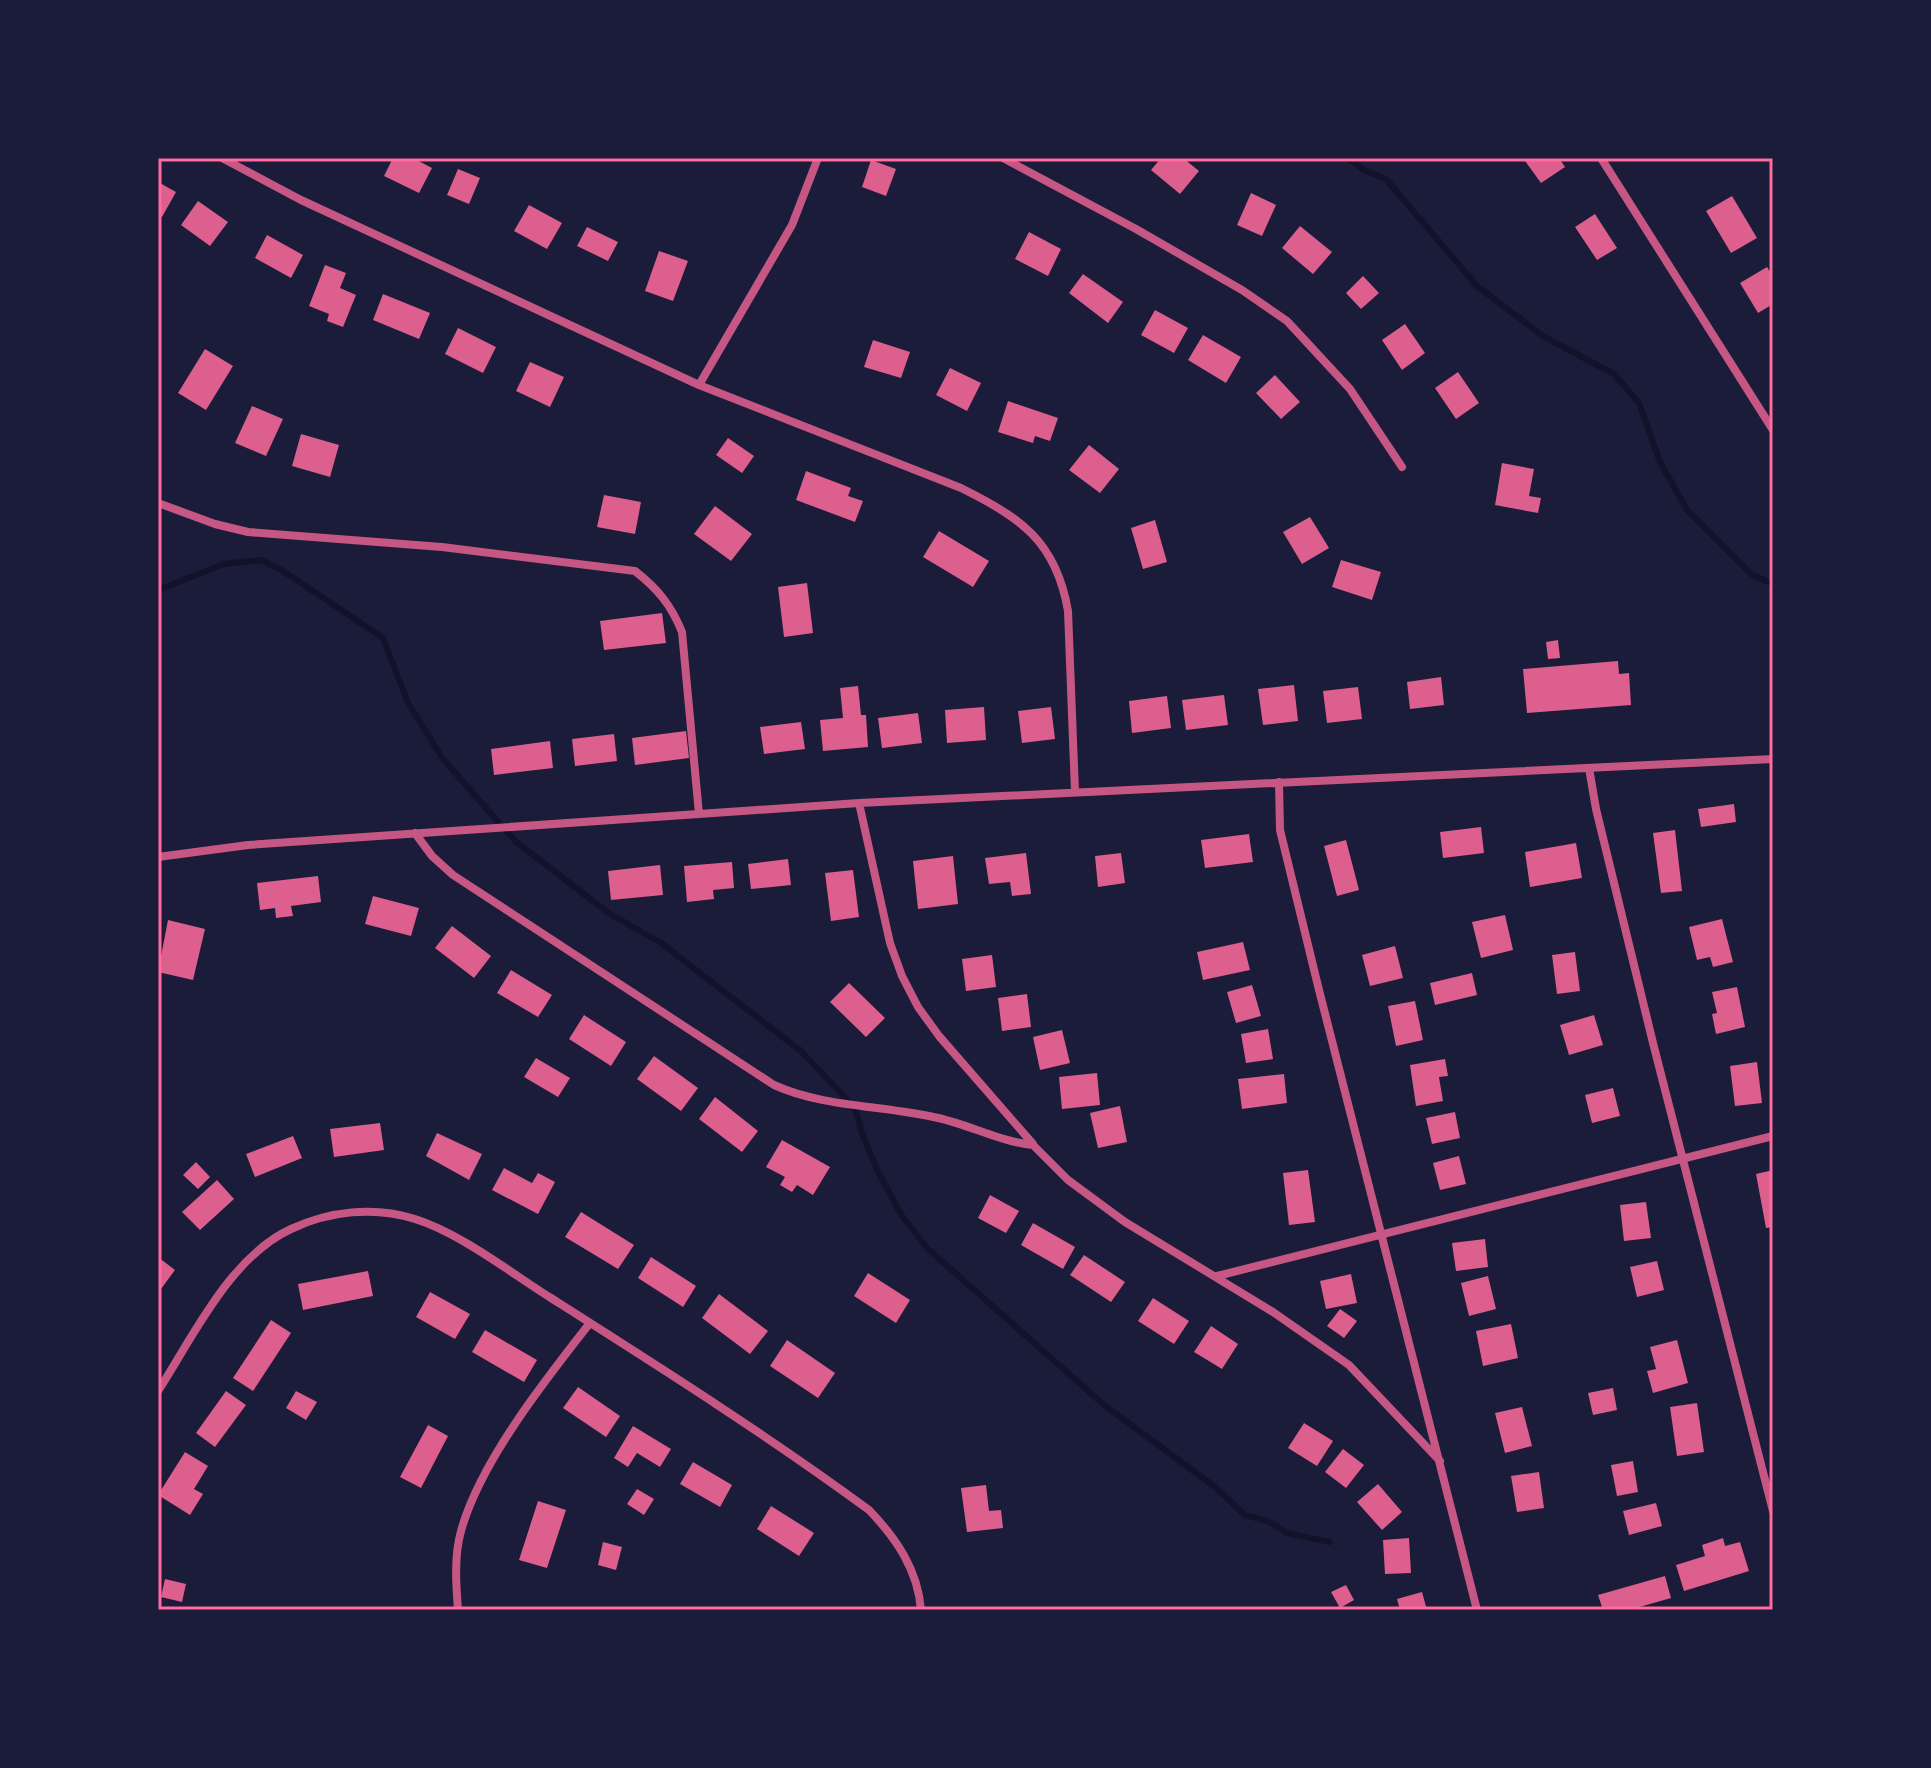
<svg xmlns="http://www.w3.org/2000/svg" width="1931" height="1768" font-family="'Roboto Condensed',sans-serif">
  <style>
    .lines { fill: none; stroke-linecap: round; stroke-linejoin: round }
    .stream { stroke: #12122b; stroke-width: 6 }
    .building { fill: #dd5f8e }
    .minor { stroke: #c65784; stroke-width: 8 }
    .neatline { fill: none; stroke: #ff6b9d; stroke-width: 3 }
  </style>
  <rect width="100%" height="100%" fill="#1b1b3a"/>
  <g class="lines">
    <path class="stream" d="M1348,158L1366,171L1386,179L1477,286L1543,336L1614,374L1639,403L1660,462L1687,510L1751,574L1773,584
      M158,590L224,564L261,560L283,571L383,638L408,703L443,759L516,842L610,914L661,943L801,1051L855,1108L862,1133L877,1170L902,1216L927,1248L1103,1404L1215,1487L1245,1515L1268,1521L1287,1533L1329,1542"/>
  </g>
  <path class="building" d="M393,158H413L432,168L419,193L384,176Z
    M1161,158H1183L1199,171L1180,194L1151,170Z
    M1523,158H1559L1565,167L1541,183Z
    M871,160L896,169L886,196L862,187Z
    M458,169L480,178L469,204L447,195Z
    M158,182L176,192L162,217L158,215Z
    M1251,193L1276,205L1262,236L1237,225Z
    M1732,196L1757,238L1731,253L1706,211Z
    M198,201L228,222L210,246L181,225Z
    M529,205L562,223L547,249L514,231Z
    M1595,214L1617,248L1597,260L1575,227Z
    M1300,226L1332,252L1313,274L1282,248Z
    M587,227L618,242L608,261L577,246Z
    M1029,232L1061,249L1048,276L1015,259Z
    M267,235L303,255L291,278L255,258Z
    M659,251L688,261L673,301L645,291Z
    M325,265L346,273L340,288L356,295L343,327L327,321L329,314L309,306Z
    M1767,267L1773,276V304L1758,313L1740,283Z
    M1083,274L1123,302L1108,323L1069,293Z
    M1363,276L1379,293L1361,309L1346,293Z
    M383,294L430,313L419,339L373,320Z
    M1155,310L1188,328L1174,353L1141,335Z
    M1405,324L1425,353L1402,370L1382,340Z
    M458,328L496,347L483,373L445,354Z
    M1203,335L1241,357L1226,383L1188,360Z
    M873,340L910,352L901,378L864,367Z
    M205,349L233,366L206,410L178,393Z
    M530,362L564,377L550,407L516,391Z
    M950,368L981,383L967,411L936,395Z
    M1458,372L1479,403L1456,419L1435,388Z
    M1275,375L1300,402L1281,419L1256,393Z
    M1008,401L1058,418L1050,441L1035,436L1033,443L998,432Z
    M252,406L283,419L266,456L235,443Z
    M301,434L339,445L330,477L292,466Z
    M728,438L754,456L742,473L716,455Z
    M1089,445L1119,469L1100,493L1069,470Z
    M1502,463L1534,469L1529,496L1541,498L1538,513L1495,505Z
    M806,471L851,488L848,496L863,501L855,522L796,500Z
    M604,495L641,502L635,534L597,527Z
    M715,506L752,534L731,561L694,534Z
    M1310,517L1329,548L1302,564L1283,532Z
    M1155,520L1167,562L1143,569L1131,528Z
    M939,531L989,561L973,587L923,557Z
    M1341,560L1381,572L1372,600L1332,587Z
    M807,583L813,633L784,637L778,587Z
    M662,613L666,643L604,650L600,621Z
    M1558,640L1560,658L1548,659L1546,642Z
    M1618,661L1619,674L1629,673L1631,705L1527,713L1523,669Z
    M1441,677L1444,705L1410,709L1407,682Z
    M1294,685L1298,721L1263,725L1258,689Z
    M858,686L861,715H866L868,747L823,751L820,720L843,718L840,688Z
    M1358,687L1362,719L1327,723L1323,691Z
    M1224,695L1228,725L1186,730L1182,700Z
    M1167,696L1171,728L1132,733L1129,701Z
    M984,707L986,740L947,743L945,710Z
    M1051,707L1055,739L1022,743L1018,711Z
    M918,713L922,743L882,748L878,718Z
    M801,722L805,749L764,754L760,727Z
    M686,731L689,758L635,765L632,738Z
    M614,734L617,761L575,766L572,739Z
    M550,741L553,768L494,775L491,749Z
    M1734,804L1736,822L1701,827L1698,809Z
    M1481,827L1484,853L1443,858L1440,832Z
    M1675,830L1682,891L1661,893L1653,833Z
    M1249,834L1253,862L1205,868L1201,840Z
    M1346,840L1359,890L1337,896L1324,846Z
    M1576,843L1582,878L1530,887L1525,852Z
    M1026,853L1031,894L1012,896L1010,882L989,884L985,858Z
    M1121,853L1125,883L1098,887L1095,856Z
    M953,856L958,904L918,909L913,861Z
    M788,859L791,885L751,889L748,864Z
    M732,862L734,888L713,890L714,899L687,902L684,866Z
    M660,865L663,895L611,900L608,871Z
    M853,870L859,917L831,921L825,873Z
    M318,876L321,902L291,906L293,916L276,918L275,908L260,910L257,883Z
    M373,896L419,908L411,936L365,924Z
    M1505,915L1513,950L1481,958L1472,922Z
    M1722,919L1733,962L1713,967L1710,957L1697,960L1689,927Z
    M168,920L205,929L193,980L158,972Z
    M452,926L491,956L474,978L435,948Z
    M1243,942L1250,970L1203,980L1197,952Z
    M1395,946L1403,978L1370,986L1362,955Z
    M1575,952L1580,991L1557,994L1552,955Z
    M992,955L996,987L966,991L962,959Z
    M511,970L552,995L538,1017L497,993Z
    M1472,973L1477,995L1435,1005L1430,983Z
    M849,983L885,1018L866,1037L830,1002Z
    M1252,985L1261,1016L1236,1023L1227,992Z
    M1737,987L1745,1027L1716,1034L1712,1014L1717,1013L1712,992Z
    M1027,994L1031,1027L1002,1031L998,998Z
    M1415,1001L1423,1040L1396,1046L1388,1006Z
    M584,1015L626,1042L611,1066L569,1039Z
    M1594,1015L1603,1045L1569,1055L1560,1025Z
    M1268,1029L1273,1059L1246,1063L1241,1034Z
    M1062,1030L1070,1063L1040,1070L1033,1037Z
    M654,1056L698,1088L681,1111L637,1079Z
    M536,1058L570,1078L558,1097L524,1077Z
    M1445,1059L1448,1076L1439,1077L1443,1101L1416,1106L1410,1065Z
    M1757,1062L1762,1103L1735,1106L1730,1066Z
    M1097,1073L1100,1105L1062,1109L1059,1077Z
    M1284,1074L1287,1103L1242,1109L1238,1079Z
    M1613,1088L1620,1116L1592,1123L1585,1095Z
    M715,1097L758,1131L742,1152L699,1119Z
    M1120,1106L1127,1142L1098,1148L1090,1113Z
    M1455,1112L1460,1138L1432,1144L1426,1118Z
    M380,1123L384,1150L334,1157L330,1129Z
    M437,1133L482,1154L469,1180L426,1156Z
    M293,1136L302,1158L255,1177L246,1154Z
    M782,1140L830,1167L813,1195L797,1185L792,1192L780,1185L785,1177L766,1167Z
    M1459,1156L1466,1184L1440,1190L1433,1163Z
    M196,1162L210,1177L198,1189L183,1175Z
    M504,1168L532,1183L538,1173L555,1182L538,1214L492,1190Z
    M1308,1170L1315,1222L1289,1225L1283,1173Z
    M1773,1170V1227L1766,1228L1756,1174Z
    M217,1180L234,1199L200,1230L182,1212Z
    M990,1195L1019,1211L1006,1233L978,1218Z
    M1646,1202L1651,1238L1624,1241L1620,1205Z
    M581,1212L634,1245L618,1269L565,1237Z
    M1033,1223L1075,1247L1063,1269L1021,1245Z
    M1485,1239L1488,1267L1456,1271L1452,1243Z
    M1084,1255L1125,1282L1111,1302L1070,1275Z
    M158,1257L175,1270L158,1293Z
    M651,1257L696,1286L683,1307L638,1278Z
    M1657,1261L1664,1290L1637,1297L1630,1267Z
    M368,1271L373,1296L303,1310L298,1284Z
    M868,1273L910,1300L896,1323L854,1296Z
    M1351,1274L1357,1303L1326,1309L1320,1281Z
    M1488,1276L1496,1309L1469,1316L1461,1283Z
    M430,1292L470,1314L455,1339L416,1317Z
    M719,1294L768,1331L750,1354L702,1318Z
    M1153,1298L1189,1321L1174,1344L1138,1321Z
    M1340,1309L1357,1321L1344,1338L1327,1326Z
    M271,1320L291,1333L253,1391L233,1378Z
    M1511,1324L1518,1358L1483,1366L1476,1331Z
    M1211,1326L1238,1344L1222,1369L1194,1352Z
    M485,1330L537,1360L524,1382L472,1352Z
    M787,1340L835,1373L818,1398L770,1366Z
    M1677,1340L1688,1383L1653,1393L1647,1371L1656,1369L1650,1347Z
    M578,1387L620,1416L606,1437L563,1408Z
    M1613,1388L1617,1410L1593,1415L1588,1393Z
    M226,1391L246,1405L215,1447L196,1433Z
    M296,1391L317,1402L306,1420L286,1408Z
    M1697,1403L1704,1452L1677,1456L1670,1407Z
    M1522,1407L1532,1446L1505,1453L1495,1413Z
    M1304,1423L1333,1441L1317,1466L1288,1448Z
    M428,1425L448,1436L421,1488L400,1477Z
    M633,1426L671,1449L660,1467L637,1453L628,1467L614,1458Z
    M1343,1449L1364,1465L1346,1488L1325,1472Z
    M185,1452L208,1466L194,1489L203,1494L190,1515L158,1495Z
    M1633,1461L1638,1492L1617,1496L1611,1465Z
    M693,1462L732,1485L720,1507L680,1484Z
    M1539,1472L1544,1508L1517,1512L1511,1476Z
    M1378,1484L1402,1512L1382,1530L1357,1502Z
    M986,1485L989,1511L1001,1510L1003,1528L967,1532L961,1488Z
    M637,1489L654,1499L644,1515L627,1504Z
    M538,1501L566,1510L547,1568L519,1560Z
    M1656,1503L1662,1526L1629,1535L1623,1511Z
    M771,1506L814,1533L799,1556L757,1529Z
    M1409,1538L1411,1573L1385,1574L1383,1540Z
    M1723,1538L1725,1546L1740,1542L1749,1571L1684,1591L1676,1565L1705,1556L1702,1545Z
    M603,1542L622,1547L616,1570L598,1565Z
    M1665,1576L1671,1598L1629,1610H1603L1598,1595Z
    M165,1579L186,1584L182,1602L161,1597Z
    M1346,1585L1354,1600L1340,1608L1331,1592Z
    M1422,1592L1427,1610H1400L1397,1599Z"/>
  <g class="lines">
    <path class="minor" d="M222,158L301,200L699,385L961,488C1021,518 1056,541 1068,611L1075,792
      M1003,158L1136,229L1242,290L1287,321L1350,389L1402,467
      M1601,158L1773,430
      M699,385L792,225L818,158
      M158,503L215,524L248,532L442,547L635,571C658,589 671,605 682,632L699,814
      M1589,768L1596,809L1653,1043L1773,1511
      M1279,782L1280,830L1318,986L1477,1610
      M859,803L890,943L902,976L918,1007L939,1036L1033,1144
      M415,833L432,856L453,875L774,1085C825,1108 884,1105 938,1118C970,1125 1001,1142 1033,1145L1068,1180L1125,1222L1273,1312L1349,1365L1440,1461
      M158,857L248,845L859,803L1773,759
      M1217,1276L1773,1136
      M158,1391C193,1337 230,1257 291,1229C329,1211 374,1206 415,1219C460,1233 511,1273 551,1298C658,1366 767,1435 869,1510C896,1538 918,1570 921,1610
      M458,1610C456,1584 454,1556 461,1531C480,1462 546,1379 590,1323"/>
  </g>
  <rect width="1931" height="1768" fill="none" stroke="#1b1b3a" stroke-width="320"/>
  <rect x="160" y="160" width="1611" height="1448" class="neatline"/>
</svg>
